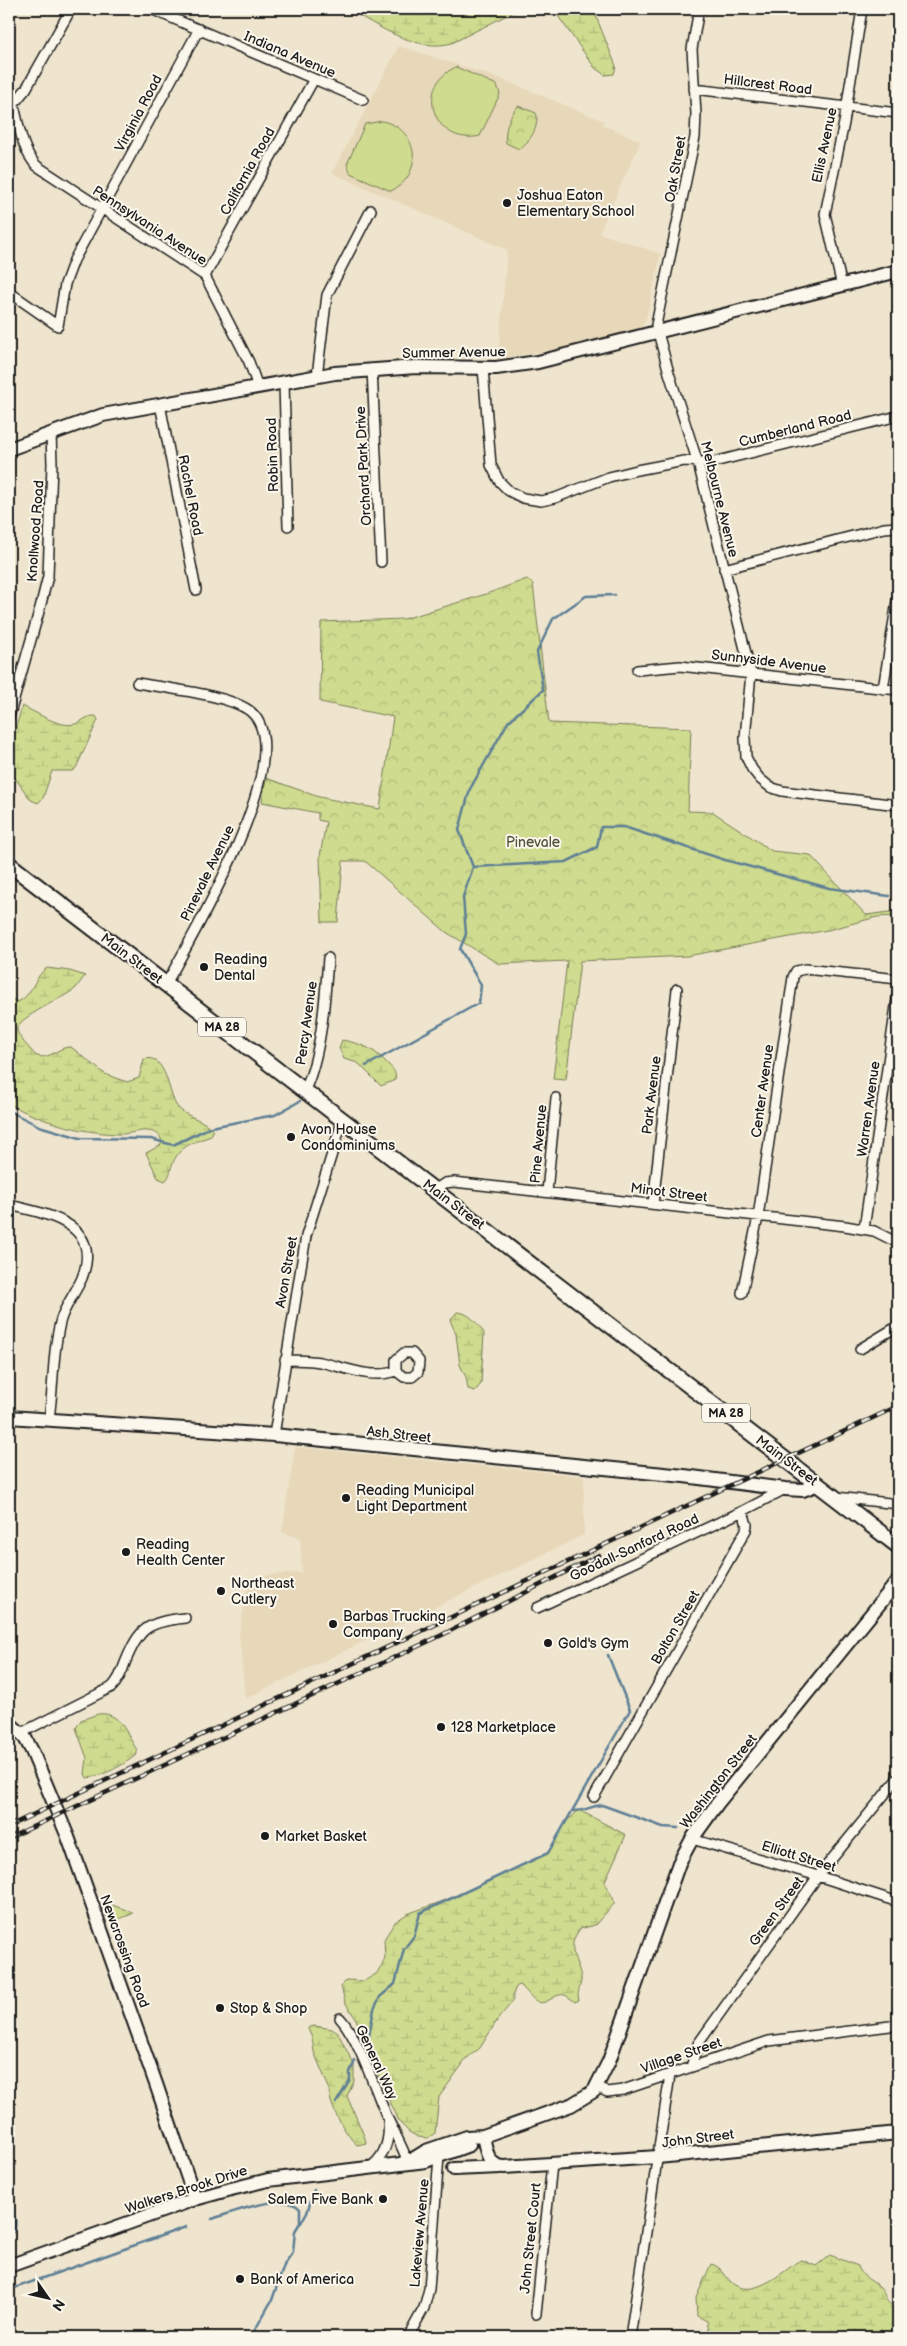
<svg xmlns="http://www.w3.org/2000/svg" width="907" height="2346" font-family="'Balsamiq Sans',sans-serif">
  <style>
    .built { fill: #e7d8b9 }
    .wetland { fill: url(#wetland-marsh); stroke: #767c55 }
    .park { fill: url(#park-crowns); stroke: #767c55 }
    .garden { fill: #cfdb8e; stroke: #767c55 }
    .water { fill: url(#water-waves); stroke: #5d7e95 }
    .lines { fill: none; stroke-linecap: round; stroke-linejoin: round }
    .stream { stroke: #5d7e95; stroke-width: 2.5 }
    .street-casing { stroke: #1c1c1c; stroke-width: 12 }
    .secondary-casing { stroke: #1c1c1c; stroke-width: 16 }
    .primary-casing { stroke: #1c1c1c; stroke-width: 18 }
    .street { stroke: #fbf7ec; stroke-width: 9 }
    .secondary { stroke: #fbf7ec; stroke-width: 12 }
    .primary { stroke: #fbf7ec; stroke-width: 14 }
    .rail-casing { stroke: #1c1c1c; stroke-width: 4.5 }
    .rail { stroke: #fbf7ec; stroke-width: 2.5; stroke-dasharray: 8; stroke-linecap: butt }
    .poi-dot { fill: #1c1c1c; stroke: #fbf7ec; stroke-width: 2 }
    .labels { text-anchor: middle; stroke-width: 4; stroke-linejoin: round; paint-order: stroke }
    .shield { fill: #fbf7ec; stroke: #5f5e5a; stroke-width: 1 }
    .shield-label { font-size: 12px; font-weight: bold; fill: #1c1c1c }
    .street-label { font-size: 14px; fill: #1c1c1c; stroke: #fbf7ec }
    .poi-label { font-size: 14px; fill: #1c1c1c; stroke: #fbf7ec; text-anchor: start }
    .park-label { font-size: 14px; fill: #52553e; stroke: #fbf7ec }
  </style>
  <defs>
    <pattern id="wetland-marsh" width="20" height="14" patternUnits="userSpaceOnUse" patternTransform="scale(1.25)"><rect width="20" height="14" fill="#cfdb8e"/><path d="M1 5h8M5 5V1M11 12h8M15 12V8" fill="none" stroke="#b1bb7a"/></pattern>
    <pattern id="park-crowns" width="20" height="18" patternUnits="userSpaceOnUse" patternTransform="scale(1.25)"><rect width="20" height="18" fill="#cfdb8e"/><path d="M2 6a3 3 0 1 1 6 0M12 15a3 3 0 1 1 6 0" fill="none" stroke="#b1bb7a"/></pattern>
    <pattern id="water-waves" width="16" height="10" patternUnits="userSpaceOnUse" patternTransform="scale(1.25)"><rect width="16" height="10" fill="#89bfe6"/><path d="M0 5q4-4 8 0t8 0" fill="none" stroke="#76a4c5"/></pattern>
  </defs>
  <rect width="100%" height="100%" fill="#efe5ce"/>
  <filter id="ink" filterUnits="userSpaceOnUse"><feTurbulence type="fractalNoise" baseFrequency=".02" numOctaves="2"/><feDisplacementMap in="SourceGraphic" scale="10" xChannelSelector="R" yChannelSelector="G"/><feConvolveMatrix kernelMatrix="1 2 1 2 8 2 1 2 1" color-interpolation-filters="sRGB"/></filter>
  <g filter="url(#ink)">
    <path class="built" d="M399,46L499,78L604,121L603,125L641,141L599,233L661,254L646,319L642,326L638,329L564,348L498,359L507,250L332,173Z
      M295,1447L584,1476V1535L245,1699L239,1635L249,1577L302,1572L300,1538L282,1532Z"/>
    <path class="wetland" d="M348,9H519L452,43C417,53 376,25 348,9Z
      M553,9H593L616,66L614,74L605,75L595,68Z
      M22,706C36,712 59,728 75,724C82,722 87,715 96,716L98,720L76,768L72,771H52L43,798L38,803L31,800L9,770V752Z
      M47,968L70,971L85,976C81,980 79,985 75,989C65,997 17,1018 17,1029C17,1037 30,1048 35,1055C49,1062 58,1046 71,1047L105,1074L127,1082L139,1078L144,1059C166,1053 168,1092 176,1105C184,1118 205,1118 213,1131L211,1136C195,1142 180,1145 173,1163C170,1169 171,1176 165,1181L158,1178L146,1153L161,1145C163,1135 156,1132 148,1131C138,1130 127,1135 117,1134C78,1132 43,1122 9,1104V997L18,1002C33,995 34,976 47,968Z
      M342,1040C362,1044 373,1048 387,1063C392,1068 397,1072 395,1080L381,1086L358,1063L344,1059L339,1048Z
      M457,1312C469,1312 478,1324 484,1333L481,1384L475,1391L468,1389L466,1377L460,1365L456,1334L450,1320Z
      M98,1714C121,1711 126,1734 137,1750V1754C126,1764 102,1777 87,1778L85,1774L87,1758L76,1728L81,1720Z
      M579,1810L626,1835L605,1881C605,1890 615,1895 614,1904L595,1925L580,1929C565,1948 577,1958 581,1977C582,1985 576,1992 579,2000L575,2002C572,2000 568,1996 565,1995C555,1992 547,2006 538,2002C531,1999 526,1989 519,1985L516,1987L513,1994V2001L498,2019L480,2048L467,2058L439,2097L435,2133L428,2138L418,2137L409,2132L400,2123L369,2056L356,2019L345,2002L341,1986L347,1980L364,1981L376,1974L382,1966L385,1957L384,1940L386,1936L395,1922L407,1914L446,1900L547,1854L567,1821Z
      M112,1905L132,1912V1914L111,1922L106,1916L108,1907Z
      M315,2026L332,2029L338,2033L354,2065V2081L347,2096L365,2138L366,2143L357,2145C345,2134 328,2104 329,2088L314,2052L312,2038L308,2029L309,2027Z
      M830,2255L858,2266C862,2279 872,2279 880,2288C889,2298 881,2301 898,2308V2337H735L709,2330L707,2321L697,2316L696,2298L711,2264C722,2267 724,2275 731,2282C750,2301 782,2273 797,2262L802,2260L816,2266Z"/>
    <path class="park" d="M518,106L536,113C540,126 530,142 519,149L506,143C504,130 509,116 518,106Z
      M527,579L533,584L549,723L691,728L688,811L713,812L772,851L810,855L866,915L898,911V916L877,917L828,930L687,956L580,961L566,1080L553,1079L567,961L499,964L446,932L365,861H343L338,922H322L320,856L326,822L318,820V813L262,802L266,778L319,797L380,809L393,717L320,702L321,622L404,619L486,594Z"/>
    <path class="garden" d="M456,67L497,85L500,94L480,136C434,147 413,86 456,67Z
      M382,121C419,128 425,175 391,191L350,173L347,164L365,124Z"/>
    <path class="water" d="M9,2206C17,2216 20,2229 9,2237Z"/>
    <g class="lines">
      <path class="stream" d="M473,867L459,830L470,789L508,722L543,690L537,652L553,619L586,596L615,595
        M366,1066L479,1003L481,985L460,949L466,934L463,897L473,867L566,862L597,847L601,827H624L725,860L829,888L889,896
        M9,1111L39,1126L80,1138L151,1139L173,1145L211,1127L275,1115L300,1101
        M572,1811C586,1812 589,1806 602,1805L663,1827L678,1828
        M364,2042L369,2036L374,2009L380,1997L395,1984L404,1949L414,1936L420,1913L548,1853L630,1710L608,1655
        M336,2103L350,2080V2072L355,2061
        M212,2219C232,2213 284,2191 300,2209V2223L295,2231L293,2252L285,2263L272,2300L251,2337
        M301,2223L308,2210L314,2190
        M9,2290L186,2227"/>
      <defs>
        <path id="street" d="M151,9L363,100
          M699,9L692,49L696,114L695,137L656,325L669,373L698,463L751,673L745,738L746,757L752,769L760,779L770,787L782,791L898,805
          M694,89L898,113
          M13,102C19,123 21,150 37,166L205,276L249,362L258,387
          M9,103L17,100L26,89L71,9
          M205,276L314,79
          M842,286L825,214L844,123L862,9
          M9,292L58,326L65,284L74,260L199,29
          M483,368L491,465L499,481L509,491L523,498L541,501L555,498L609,477L637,470L684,461L714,462L898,416
          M372,369L381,562
          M317,376L327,295L371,210
          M284,383L288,526
          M160,404L196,590
          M724,569L884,528L898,527
          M637,670L680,666L898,690
          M137,683C164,688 232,695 251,712C301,755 191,938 166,984
          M883,689L898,595
          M9,717L40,608L48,576L52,464L51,433
          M305,1090C322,1052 325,999 328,958
          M436,1189L445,1183L454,1182L845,1226L874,1231L898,1243
          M547,1192L556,1098
          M653,1204L677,989
          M9,1205C47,1214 103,1223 82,1278C76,1292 66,1304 61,1319C52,1351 54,1386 49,1418
          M864,1229L898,992
          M742,1293L758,1217L793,977L796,971L805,969L898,979
          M860,1349L898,1326
          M285,1360C297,1360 308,1360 320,1362C344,1367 372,1380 396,1371V1360L404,1353H412L419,1361L418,1372L412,1377H404L396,1371
          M274,1435L306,1236L343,1119
          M836,1497L898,1504
          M537,1608L743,1511
          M21,1733L112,1687C119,1680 122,1672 125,1663C139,1628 147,1622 185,1618
          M594,1797L746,1530L747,1525L743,1511L785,1489
          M692,1839L818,1876L898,1902
          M340,2018C359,2039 375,2090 387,2117C394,2132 402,2146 408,2162
          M691,2067L698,2044L818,1876L898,1778
          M597,2087L607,2092L623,2090L769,2041L898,2025
          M369,2168C385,2157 390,2139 388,2120
          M536,2314L552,2164
          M408,2337L424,2308L429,2289L439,2156
          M630,2337L670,2075"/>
        <path id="secondary" d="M9,449L103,415L335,373L416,367L496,368L538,362L898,271
          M9,1417L274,1435L684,1476L785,1489L803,1490L818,1484
          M9,1723L24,1736L32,1751L68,1837L156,2084L195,2199
          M483,2136C486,2149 487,2166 504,2167L658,2157L898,2133
          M408,2162L426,2151L467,2137L483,2136L571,2105L594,2091L609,2061L679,1863L692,1839L717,1804L898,1581
          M454,2169L500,2167
          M9,2266L195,2199L231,2189L268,2180L426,2161L469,2145"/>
        <path id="primary" d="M9,864L898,1546"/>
      </defs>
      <use href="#street" class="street-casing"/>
      <use href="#secondary" class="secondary-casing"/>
      <use href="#primary" class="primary-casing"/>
      <use href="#street" class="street"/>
      <use href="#secondary" class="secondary"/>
      <use href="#primary" class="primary"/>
      <defs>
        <path id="rail" d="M9,1826L898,1406
          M9,1838L442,1635L599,1555"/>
      </defs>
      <use href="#rail" class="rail-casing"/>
      <use href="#rail" class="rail"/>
    </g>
  </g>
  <g class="poi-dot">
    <circle cx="507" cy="203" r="5"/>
    <circle cx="204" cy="967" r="5"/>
    <circle cx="291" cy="1137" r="5"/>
    <circle cx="346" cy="1498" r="5"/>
    <circle cx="126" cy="1552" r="5"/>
    <circle cx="221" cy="1591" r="5"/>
    <circle cx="333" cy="1624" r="5"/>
    <circle cx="548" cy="1643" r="5"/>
    <circle cx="441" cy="1727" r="5"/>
    <circle cx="265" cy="1836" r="5"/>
    <circle cx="220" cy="2008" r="5"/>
    <circle cx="383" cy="2199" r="5"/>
    <circle cx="240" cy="2279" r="5"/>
  </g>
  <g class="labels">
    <g class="shield">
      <rect x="198" y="1017.5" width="48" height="19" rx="4"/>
      <rect x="702" y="1403.5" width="48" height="19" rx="4"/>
    </g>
    <g class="shield-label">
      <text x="222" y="1031">MA 28</text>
      <text x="726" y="1417">MA 28</text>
    </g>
    <g class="street-label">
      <text transform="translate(290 54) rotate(23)" y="5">Indiana Avenue</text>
      <text transform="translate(768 84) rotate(7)" y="5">Hillcrest Road</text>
      <text transform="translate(138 113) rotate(-62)" y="5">Virginia Road</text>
      <text transform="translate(824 145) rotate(-78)" y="5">Ellis Avenue</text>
      <text transform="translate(675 169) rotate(-80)" y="5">Oak Street</text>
      <text transform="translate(247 171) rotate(-61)" y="5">California Road</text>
      <text transform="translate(150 225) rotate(33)" y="5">Pennsylvania Avenue</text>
      <text transform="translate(454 352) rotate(-1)" y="5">Summer Avenue</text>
      <text transform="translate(795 428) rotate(-14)" y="5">Cumberland Road</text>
      <text transform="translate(272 455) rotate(-92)" y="5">Robin Road</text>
      <text transform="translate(363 466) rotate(-93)" y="5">Orchard Park Drive</text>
      <text transform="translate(191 495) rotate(79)" y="5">Rachel Road</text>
      <text transform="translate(720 499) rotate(76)" y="5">Melbourne Avenue</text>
      <text transform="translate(35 531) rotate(-86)" y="5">Knollwood Road</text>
      <text transform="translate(769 661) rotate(7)" y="5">Sunnyside Avenue</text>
      <text transform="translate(207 873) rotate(-64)" y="5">Pinevale Avenue</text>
      <text transform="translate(132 958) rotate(37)" y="5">Main Street</text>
      <text transform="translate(306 1023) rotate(-82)" y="5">Percy Avenue</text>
      <text transform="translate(762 1091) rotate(-82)" y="5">Center Avenue</text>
      <text transform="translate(651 1095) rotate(-83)" y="5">Park Avenue</text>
      <text transform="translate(868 1109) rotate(-82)" y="5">Warren Avenue</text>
      <text transform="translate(538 1144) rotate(-85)" y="5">Pine Avenue</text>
      <text transform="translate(669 1192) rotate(7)" y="5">Minot Street</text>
      <text transform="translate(454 1204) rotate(37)" y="5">Main Street</text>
      <text transform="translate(286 1272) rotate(-80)" y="5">Avon Street</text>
      <text transform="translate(399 1434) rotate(6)" y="5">Ash Street</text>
      <text transform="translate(787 1460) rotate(37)" y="5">Main Street</text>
      <text transform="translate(634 1547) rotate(-25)" y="5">Goodall-Sanford Road</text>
      <text transform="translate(675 1627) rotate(-60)" y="5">Bolton Street</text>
      <text transform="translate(718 1781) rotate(-52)" y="5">Washington Street</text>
      <text transform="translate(799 1856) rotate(17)" y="5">Elliott Street</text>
      <text transform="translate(776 1911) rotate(-54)" y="5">Green Street</text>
      <text transform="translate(125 1951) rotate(70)" y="5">Newcrossing Road</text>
      <text transform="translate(681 2055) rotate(-19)" y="5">Village Street</text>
      <text transform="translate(377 2062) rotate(65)" y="5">General Way</text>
      <text transform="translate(698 2138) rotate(-7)" y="5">John Street</text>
      <text transform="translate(186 2189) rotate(-18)" y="5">Walkers Brook Drive</text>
      <text transform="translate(419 2233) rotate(-85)" y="5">Lakeview Avenue</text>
      <text transform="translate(530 2238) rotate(-84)" y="5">John Street Court</text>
    </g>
    <g class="poi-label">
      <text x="517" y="200">Joshua Eaton<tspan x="517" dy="16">Elementary School</tspan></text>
      <text x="214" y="964">Reading<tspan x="214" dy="16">Dental</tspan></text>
      <text x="301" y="1134">Avon House<tspan x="301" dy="16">Condominiums</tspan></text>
      <text x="356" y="1495">Reading Municipal<tspan x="356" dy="16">Light Department</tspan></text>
      <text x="136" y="1549">Reading<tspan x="136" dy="16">Health Center</tspan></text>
      <text x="231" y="1588">Northeast<tspan x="231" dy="16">Cutlery</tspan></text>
      <text x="343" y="1621">Barbas Trucking<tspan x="343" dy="16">Company</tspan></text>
      <text x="558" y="1648">Gold's Gym</text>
      <text x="451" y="1732">128 Marketplace</text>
      <text x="275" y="1841">Market Basket</text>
      <text x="230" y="2013">Stop &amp; Shop</text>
      <text x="373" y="2204" text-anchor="end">Salem Five Bank</text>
      <text x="250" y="2284">Bank of America</text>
    </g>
    <g class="park-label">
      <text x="533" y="847">Pinevale</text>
    </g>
  </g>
  <rect width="907" height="2346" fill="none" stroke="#fbf7ec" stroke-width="30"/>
  <rect x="15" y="15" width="877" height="2316" fill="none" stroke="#1c1c1c" stroke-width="2" filter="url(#ink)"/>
  <g transform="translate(48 2298) rotate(124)" stroke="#fbf7ec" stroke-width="4" paint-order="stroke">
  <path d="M0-4L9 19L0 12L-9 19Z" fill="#1c1c1c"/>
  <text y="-8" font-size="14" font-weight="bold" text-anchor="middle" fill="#1c1c1c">N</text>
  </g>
</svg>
